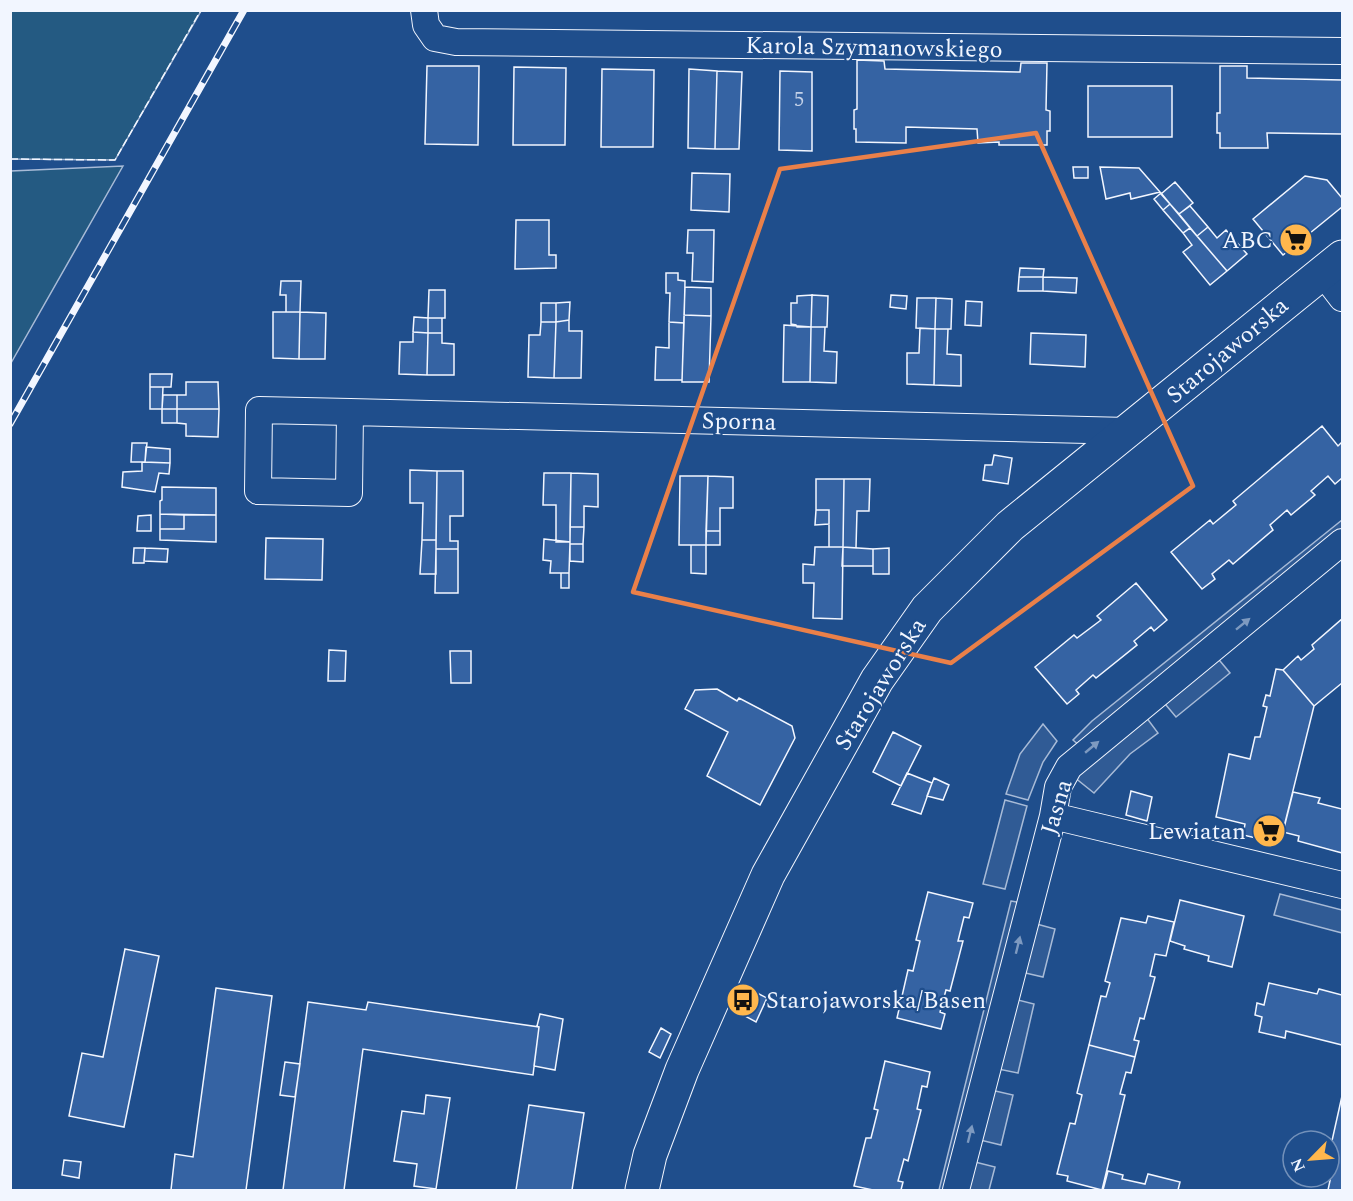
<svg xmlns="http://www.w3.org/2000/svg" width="1353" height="1201" font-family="Spectral,serif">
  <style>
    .green { fill: #245a82; stroke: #a8bbd7; stroke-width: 1.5 }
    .parking { fill: #305b95; stroke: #a8bbd7; stroke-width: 1.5 }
    .building { fill: #3563a3; stroke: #f2f6ff; stroke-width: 1.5 }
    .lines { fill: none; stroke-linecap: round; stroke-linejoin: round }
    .street-casing { stroke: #f2f6ff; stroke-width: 28 }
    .secondary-casing { stroke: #f2f6ff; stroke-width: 35 }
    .street { stroke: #1f4e8c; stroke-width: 26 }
    .secondary { stroke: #1f4e8c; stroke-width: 33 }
    .rail-casing { stroke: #f2f6ff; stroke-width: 7 }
    .rail { stroke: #1f4e8c; stroke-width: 4.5; stroke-dasharray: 14; stroke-linecap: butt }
    .fence { stroke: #f2f6ff; stroke-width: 1.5; stroke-dasharray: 8 3; stroke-linecap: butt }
    .oneway { fill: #7e9ac0 }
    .marked { fill: none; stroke: #ea8049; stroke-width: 4.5; stroke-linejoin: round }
    .labels { text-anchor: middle; stroke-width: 4.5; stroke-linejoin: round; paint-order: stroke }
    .number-label { font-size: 21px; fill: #c3d1e8 }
    .street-label { font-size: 24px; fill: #f2f6ff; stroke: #1f4e8c }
    .poi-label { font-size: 24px; fill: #f2f6ff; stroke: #1f4e8c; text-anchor: end }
  </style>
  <rect width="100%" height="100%" fill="#1f4e8c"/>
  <path class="green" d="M11,10H201V11L115,160L11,159Z
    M123,166L11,363V171Z"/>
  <path class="parking" d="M1342,520V533L1081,747L1073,740L1092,721Z
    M1215,655L1230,673L1176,717L1161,699Z
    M1143,713L1158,733L1130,754L1094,793L1074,777Z
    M1043,724L1057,741L1043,762L1028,800L1006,794L1020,754Z
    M1005,800L1027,806L1005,889L983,884Z
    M1280,894L1342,910V933L1274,915Z
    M1011,901L1022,903L951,1190H939Z
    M1033,923L1055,929L1043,977L1021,972Z
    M1014,999L1034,1004L1018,1073L998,1069Z
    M991,1090L1013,1095L1001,1145L980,1140Z
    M975,1162L995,1167L989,1190H968Z"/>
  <path class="building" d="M857,60L884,61L885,69L1020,72L1021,63H1047L1046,110L1050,111V131H1047V145H999V142L978,143L977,129L906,127V143L856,142V129H854V110L857,109Z
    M427,66H479L478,145L425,144Z
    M1220,66H1247V78L1342,80V134L1267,133L1268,148H1220V133H1217V113H1220Z
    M514,67L566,68L565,145H513Z
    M602,69L654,70L653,147H601Z
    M689,69L717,71L715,149L688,148Z
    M717,71L742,72L739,149H715Z
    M780,71L812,72V151L779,150Z
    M1088,86H1172V137H1088Z
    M1073,167H1088V178H1074Z
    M1100,167L1139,168L1160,192L1131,199L1130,193L1106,199Z
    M692,173L730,174L729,212L691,210Z
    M1305,176L1327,180L1342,198V207L1283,255L1253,219Z
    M1175,182L1193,203L1179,214L1161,194Z
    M1161,193L1170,204L1163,210L1154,199Z
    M1170,204L1190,228L1183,233L1163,210Z
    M1190,206L1208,227L1197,236L1179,214Z
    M516,220H549V255H556V268L515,269Z
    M1208,227L1217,238L1226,230L1247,254L1227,271L1197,236Z
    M1190,228L1227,271L1210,285L1183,252L1192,245L1183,233Z
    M688,230H714L713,282L692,281L693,253H687Z
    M1020,268L1044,269L1043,277H1019Z
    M666,273H678V280L685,281L684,323L669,322L670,293H666Z
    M1019,277H1043V291H1018Z
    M1043,277L1077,278L1076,293L1043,291Z
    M281,281H301L300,312H286V295H280Z
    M685,287L711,288V316L684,315Z
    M429,290H445V318H428Z
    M812,295L811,327H797L796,325L791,324V303H797V296Z
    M812,295L828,296L827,327H811Z
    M891,295L907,296L906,309L890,307Z
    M917,298H936L935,329L916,328Z
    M936,298L952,299L951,329H935Z
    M966,301L982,302L981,326L965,325Z
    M570,302L569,320L556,322V303Z
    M541,303H556V322H541Z
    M273,312H300L299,359L273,358Z
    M300,312L326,313L325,359H299Z
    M684,315L711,316L709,382H682Z
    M414,317L428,318V333L413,332Z
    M428,318H442V333H428Z
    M569,320V331H582L581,378H554L556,322Z
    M541,322H556L554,378L528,377L529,335H540Z
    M669,322L684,323L682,380H655L656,347L669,348Z
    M784,325L811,327L810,382H783Z
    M811,327H825L824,351L837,352L836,383L810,382Z
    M920,328L935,329L934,385L907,384V353H919Z
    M935,329H948L947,354L961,355V386L934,385Z
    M413,332L428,333L427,375L399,374L400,342H413Z
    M428,333H442V343L454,344V375H427Z
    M1031,333L1086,335L1085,367L1030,364Z
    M150,374H172L171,387H150Z
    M186,382H218L219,409H177V395H186Z
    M150,387H163L162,409H150Z
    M163,395H177V409H162Z
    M162,409H177V423H162Z
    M177,409H219L218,437L186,436V424L177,423Z
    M1322,426L1338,446L1342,442V478L1335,484L1328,476L1311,491L1315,495L1291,515L1287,510L1270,525L1273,530L1233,564L1229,560L1212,574L1215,579L1202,589L1171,552L1210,520L1213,524L1236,505L1233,501Z
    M132,443H147L145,462H131Z
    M146,447L170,449V463L145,462Z
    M994,455L1012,458L1008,484L983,480L985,465H992Z
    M142,462L170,463L169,474L159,473L155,492L122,487L123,472L142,471Z
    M410,470L437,471L436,540H422L423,503H410Z
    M437,471H463V516H450V541H458V549H436Z
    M544,473H571L570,542H556V505H543Z
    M571,473L598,474V507L584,506V527H570Z
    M680,476H708L706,545H679Z
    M708,476L733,477V508H720V531H706Z
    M816,479H844L843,547H829V510H816Z
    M844,479H870L869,511H857L856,548L843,547Z
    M162,487L216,488V515L160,514V501L162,500Z
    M816,510H829V524L815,525Z
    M160,514L184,515V529H160Z
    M151,515V531H137L138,516Z
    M184,515H216V542L160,540V529H184Z
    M570,527H584L583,544H570Z
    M706,531H720V545H706Z
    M266,538L323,539L322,580L265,579Z
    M544,539L570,542L569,573H550L551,561L543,560Z
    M422,540H436V574H420Z
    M570,544H583V562L570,561Z
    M691,545H706V574L691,573Z
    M815,547H843L842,619L813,618L814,583H803V564L814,565Z
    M843,547L873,549V566H842Z
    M134,548H145L144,563H133Z
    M145,548L168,549L167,562L144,561Z
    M889,548V574H873V549Z
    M436,549H458V593H435Z
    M561,573H569V588H561Z
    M1136,583L1167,620L1154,631L1151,627L1134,641L1137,645L1096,678L1093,675L1076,690L1079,694L1067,704L1035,667L1074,635L1077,638L1101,620L1097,616Z
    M1342,619V683L1314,706L1283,670L1298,656L1301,660L1314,649L1312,645Z
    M329,650L346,651L345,681H328Z
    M450,651H471V683H451Z
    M1276,669L1283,670L1314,706L1281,839L1270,837L1269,841L1243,835L1245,824L1216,817L1229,754L1250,759L1255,737H1260L1267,707L1263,706L1266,695L1270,696Z
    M717,689L737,701L739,698L792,726L795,738L760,805L707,776L728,732L685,709L695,690Z
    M893,732L921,746L901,786L873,772Z
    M907,773L932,783L921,814L892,804Z
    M934,778L949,785L943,800L927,796Z
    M1131,791L1152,797L1147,821L1126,815Z
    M1293,792L1320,798L1318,803L1342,809V853L1298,841L1299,836L1283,832Z
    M928,892L973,903L969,918L964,917L958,941H963L950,991L946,990L940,1012L945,1014L941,1029L897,1018L908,970L913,971L920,941L916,940Z
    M1180,900L1244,916L1232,967L1208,961L1209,956L1184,949L1185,946L1170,941Z
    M1148,916L1174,922L1166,956L1155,954L1150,976L1155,977L1144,1019L1140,1018L1134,1040L1139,1041L1135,1057L1089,1045L1101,996L1106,997L1110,983L1105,981L1121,918L1146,923Z
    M125,949L159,956L124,1127L69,1116L82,1053L103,1057Z
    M1269,983L1317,994L1319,989L1342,995V1045L1286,1031L1285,1038L1259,1032L1262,1017L1255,1015L1257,1003L1264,1005Z
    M216,988L272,996L246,1190H171L175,1154L193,1157Z
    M757,993L767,998L756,1022L745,1016Z
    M308,1002L366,1010L368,1002L539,1027L533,1075L363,1049L344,1190H283Z
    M540,1014L563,1019L555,1070L534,1066L539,1027L537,1026Z
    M661,1028L671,1034L660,1058L649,1052Z
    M1089,1045L1135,1057L1131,1073L1126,1072L1120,1094L1125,1095L1102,1190L1067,1181L1068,1176L1057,1174L1070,1123L1075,1124L1082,1095L1077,1093Z
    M885,1061L930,1072L927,1087L922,1086L917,1109L921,1110L908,1161L904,1159L898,1181L903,1182L901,1190H873L854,1186L866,1138H871L878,1110L874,1109Z
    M285,1062L300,1064L295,1097L280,1095Z
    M426,1095L450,1098L436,1189L414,1186L417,1164L394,1161L402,1111L424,1114Z
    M1342,1096V1190H1328L1331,1176H1329V1154Z
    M529,1105L584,1113L572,1190H516Z
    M64,1160L81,1162L79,1178L62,1175Z
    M1108,1171L1123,1175L1122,1179L1145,1184L1148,1174L1180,1182L1178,1190H1103Z"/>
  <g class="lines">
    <defs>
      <path id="street" d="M424,10L426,25L435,38L456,42L1342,51
        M1322,272L1342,298
        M350,412L349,493L258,491L259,410L350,412L1128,431
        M1053,816L1342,885
        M956,1190L1053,816L1058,787L1069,767L1342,542"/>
      <path id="secondary" d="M642,1190L650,1155L682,1070L768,875L877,680L927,609L1010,526L1342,257"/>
    </defs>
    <use href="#street" class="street-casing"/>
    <use href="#secondary" class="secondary-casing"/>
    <use href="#street" class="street"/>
    <use href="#secondary" class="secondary"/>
    <defs>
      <path id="rail" d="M10,424L244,10"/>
    </defs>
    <use href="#rail" class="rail-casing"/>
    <use href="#rail" class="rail"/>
    <path class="fence" d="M10,159L115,160L201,10"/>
  </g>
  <defs><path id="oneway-solid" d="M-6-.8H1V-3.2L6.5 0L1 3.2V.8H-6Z" transform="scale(1.5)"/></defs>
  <g class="oneway">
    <use href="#oneway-solid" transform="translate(1243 624) rotate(-39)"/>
    <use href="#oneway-solid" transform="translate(1092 747) rotate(-40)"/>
    <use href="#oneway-solid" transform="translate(1018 945) rotate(-76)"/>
    <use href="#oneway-solid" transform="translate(970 1134) rotate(-76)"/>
  </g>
  <path class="marked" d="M1036,133L1193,486L951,663L633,592L780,169Z"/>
  <defs>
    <symbol id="supermarket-disc" viewBox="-11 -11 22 22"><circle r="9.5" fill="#ffb74d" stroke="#1f4e8c"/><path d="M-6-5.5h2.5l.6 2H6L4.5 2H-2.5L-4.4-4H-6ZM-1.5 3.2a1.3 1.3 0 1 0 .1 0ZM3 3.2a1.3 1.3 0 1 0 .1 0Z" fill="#111"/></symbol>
    <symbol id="bus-disc" viewBox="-11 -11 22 22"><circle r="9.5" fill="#ffb74d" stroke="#1f4e8c"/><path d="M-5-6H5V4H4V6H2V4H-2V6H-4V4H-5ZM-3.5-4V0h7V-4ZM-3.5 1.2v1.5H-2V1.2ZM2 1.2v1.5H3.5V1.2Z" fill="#111"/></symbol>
  </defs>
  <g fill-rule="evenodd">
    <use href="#supermarket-disc" x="1277" y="221" width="38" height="38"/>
    <use href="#supermarket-disc" x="1250" y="812" width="38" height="38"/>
    <use href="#bus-disc" x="724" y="981" width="38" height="38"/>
  </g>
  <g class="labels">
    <g class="number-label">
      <text x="799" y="106">5</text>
    </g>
    <g class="street-label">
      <text transform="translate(874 47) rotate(1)" y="8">Karola Szymanowskiego</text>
      <text transform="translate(1227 350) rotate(-40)" y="8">Starojaworska</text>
      <text transform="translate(739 421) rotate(1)" y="8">Sporna</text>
      <text transform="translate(880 684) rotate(-58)" y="8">Starojaworska</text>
      <text transform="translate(1056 807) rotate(-73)" y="8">Jasna</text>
    </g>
    <g class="poi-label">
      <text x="1273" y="248">ABC</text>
      <text x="1246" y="839">Lewiatan</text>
      <text x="766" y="1008" text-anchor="start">Starojaworska/Basen</text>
    </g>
  </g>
  <rect width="1353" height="1201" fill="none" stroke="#f2f6ff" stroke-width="24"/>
  <g transform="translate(1311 1159) rotate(245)"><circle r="28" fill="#1f4e8c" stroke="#7391ba" stroke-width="1.5"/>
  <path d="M0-4.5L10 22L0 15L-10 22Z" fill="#ffb74d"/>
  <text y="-9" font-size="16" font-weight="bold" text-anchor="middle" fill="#f2f6ff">N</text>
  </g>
</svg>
